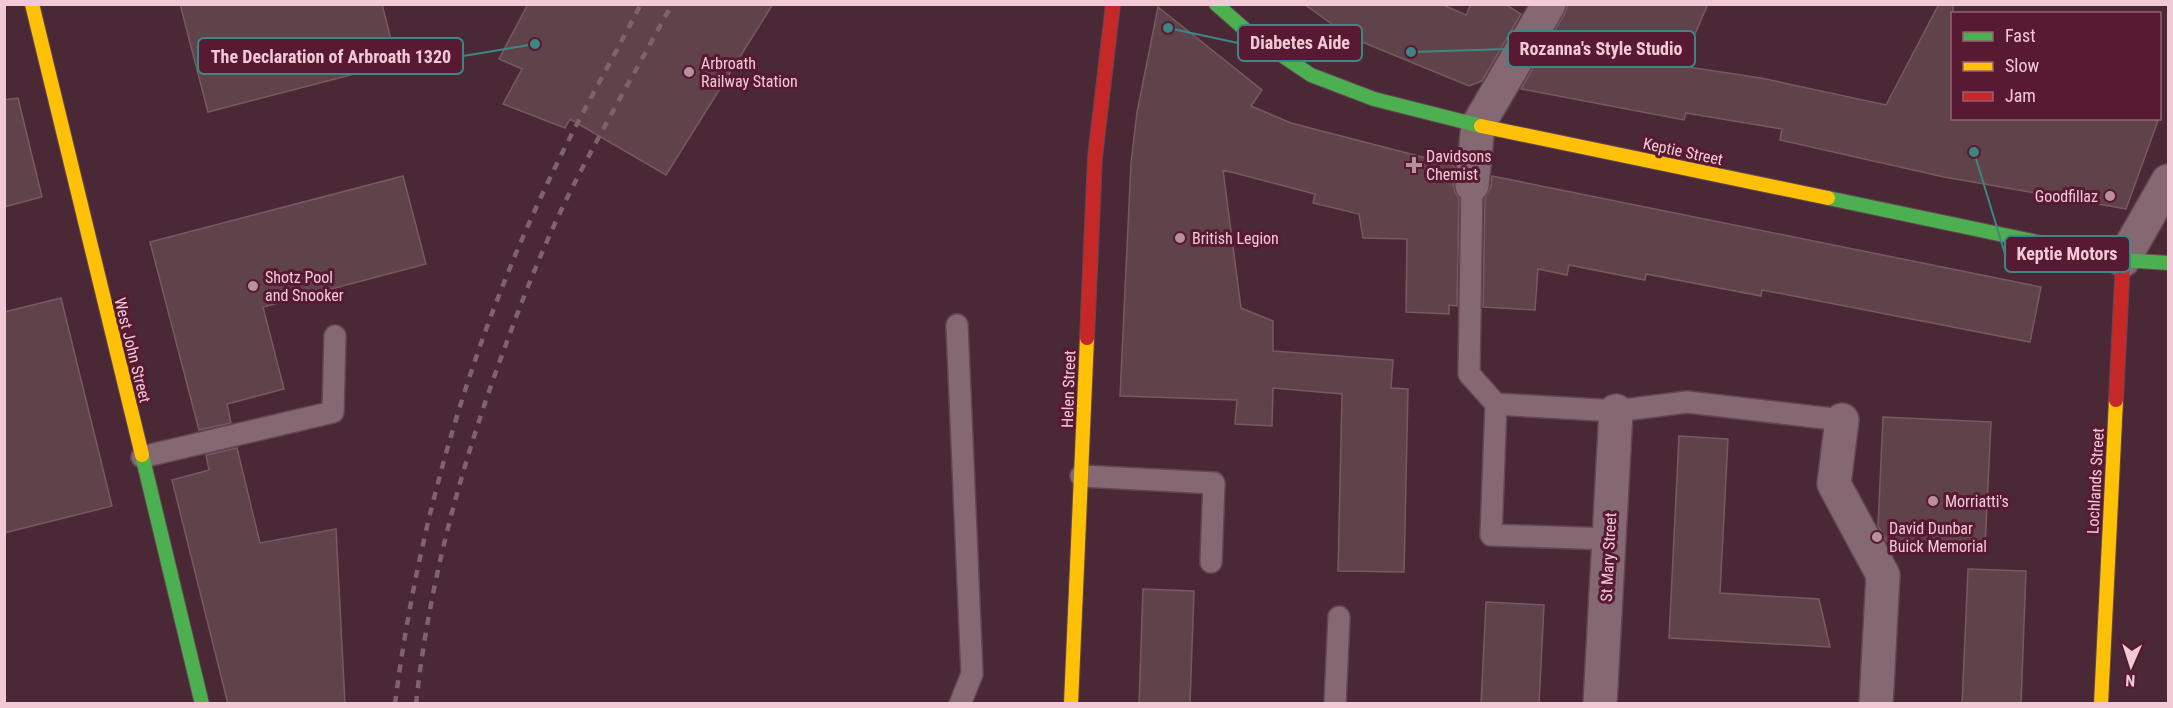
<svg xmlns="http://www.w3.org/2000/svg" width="2173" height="708" font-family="'Roboto Condensed',sans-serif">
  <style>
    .building { fill: #60434a; stroke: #775a60; stroke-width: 1.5 }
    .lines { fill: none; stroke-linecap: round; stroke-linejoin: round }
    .lane-casing { stroke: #644652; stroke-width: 24 }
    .street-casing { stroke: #644652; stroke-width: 36 }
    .fast-casing { stroke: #644652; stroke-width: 16 }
    .slow-casing { stroke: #644652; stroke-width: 16 }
    .jam-casing { stroke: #644652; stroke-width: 16 }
    .lane { stroke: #846972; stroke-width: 21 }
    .street { stroke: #846972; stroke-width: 33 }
    .fast { stroke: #4caf50; stroke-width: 14 }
    .slow { stroke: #ffc107; stroke-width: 14 }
    .jam { stroke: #c62828; stroke-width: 14 }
    .rail { stroke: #7d636c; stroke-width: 4.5; stroke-dasharray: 8 8; stroke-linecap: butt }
    .poi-dot { fill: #b7919e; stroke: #581a33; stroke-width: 2 }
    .labels { text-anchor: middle; stroke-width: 6; stroke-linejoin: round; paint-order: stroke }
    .poi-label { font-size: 16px; fill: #f2cad6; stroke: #581a33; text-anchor: start }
    .street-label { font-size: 16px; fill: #f2cad6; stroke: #581a33 }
    .leader { fill: none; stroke: #3c8783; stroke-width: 2 }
    .callout-dot { fill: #3c8783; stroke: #581a33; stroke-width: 2 }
    .callout { fill: #581a33; stroke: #3c8783; stroke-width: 2 }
    .callout-label { font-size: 18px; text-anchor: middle; font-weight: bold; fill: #f2cad6 }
  </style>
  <rect width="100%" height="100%" fill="#4a2836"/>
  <path class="building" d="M180,4H382L397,63L208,112Z
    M528,4H773L666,175L570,119L565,128L503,104L522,69L499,59Z
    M1304,4H1441L1466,15L1471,4H1505L1521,14L1482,81L1469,86L1350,37Z
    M1568,4H1708L1681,66L1761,78L1886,105L1939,4H1953V118H2159L2126,209L1944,177L1780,140L1782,129L1686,113L1684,120L1521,89L1565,13Z
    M1158,7L1262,90L1251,106L1291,123L1453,165L1455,168L1453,184L1455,192L1459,198L1457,306L1449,305V314L1406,312L1407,239L1363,238L1359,214L1313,203L1315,194L1223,170L1241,308L1273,321V351L1393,360L1391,388L1408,389L1404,572L1338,571L1342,394L1273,388L1272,426L1235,424L1237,400L1120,396L1131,163L1137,112Z
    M18,98L42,197L4,207V100Z
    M403,176L426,264L263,307L284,389L227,404L231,423L199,430L150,242Z
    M1492,176L2041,287L2030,342L1762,290L1761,296L1646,274L1645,280L1569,265L1567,275L1538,269L1535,310L1483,307L1485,198L1491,187Z
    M61,298L112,506L4,533V312Z
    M1883,417L1991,422L1985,547L1887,542L1878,526Z
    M1679,436L1728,439L1720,593L1819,599L1830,647L1669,638Z
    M237,448L260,543L336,529L345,704H228L172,480L209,470L206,455Z
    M1968,569L2026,571L2021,704H1962Z
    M1143,589L1194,591L1190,704H1139Z
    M1486,602L1544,605L1539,704H1481Z"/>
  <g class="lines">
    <defs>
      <path id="lane" d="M1472,185L1469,374L1496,404
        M957,325L972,674L960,704
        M142,457L333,412L335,336
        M1081,476L1214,483L1211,562
        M1609,539L1491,535L1496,404L1616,411L1687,402L1842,420
        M1335,704L1339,617"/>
      <path id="street" d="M1472,185L1478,125L1549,4
        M2123,260L2168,181
        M1842,420L1834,484L1883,575L1876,704
        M1600,704L1616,411"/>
      <path id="fast" d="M1216,4L1249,33L1311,75L1374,99L1481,126
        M1828,198L2123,260L2168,263
        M142,455L202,704"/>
      <path id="slow" d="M32,4L142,455
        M1481,126L1828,198
        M1071,704L1087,338
        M2101,704L2116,400"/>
      <path id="jam" d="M1087,338L1095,157L1113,4
        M2116,400L2123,260"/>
    </defs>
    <use href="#lane" class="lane-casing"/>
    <use href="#street" class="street-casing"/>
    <use href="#fast" class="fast-casing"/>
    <use href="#slow" class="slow-casing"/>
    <use href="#jam" class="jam-casing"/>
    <use href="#lane" class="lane"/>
    <use href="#street" class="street"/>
    <use href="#fast" class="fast"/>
    <use href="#slow" class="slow"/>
    <use href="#jam" class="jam"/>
    <path class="rail" d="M395,704C418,522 471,342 550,178C578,119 611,62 641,4
      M416,704C429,582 462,462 505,347C524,295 545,242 570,192C602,129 638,67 672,4"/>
  </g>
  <g class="poi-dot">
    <circle cx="689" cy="72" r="6"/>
    <path d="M1411 156h6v6h6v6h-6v6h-6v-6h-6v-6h6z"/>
    <circle cx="2110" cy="196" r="6"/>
    <circle cx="1180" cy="238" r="6"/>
    <circle cx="253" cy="286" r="6"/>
    <circle cx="1933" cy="501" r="6"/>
    <circle cx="1877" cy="537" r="6"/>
  </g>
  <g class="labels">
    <g class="poi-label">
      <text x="701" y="69">Arbroath<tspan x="701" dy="18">Railway Station</tspan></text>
      <text x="1426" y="162">Davidsons<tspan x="1426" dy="18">Chemist</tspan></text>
      <text x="2098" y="202" text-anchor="end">Goodfillaz</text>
      <text x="1192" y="244">British Legion</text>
      <text x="265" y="283">Shotz Pool<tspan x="265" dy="18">and Snooker</tspan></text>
      <text x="1945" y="507">Morriatti's</text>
      <text x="1889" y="534">David Dunbar<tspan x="1889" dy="18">Buick Memorial</tspan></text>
    </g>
    <g class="street-label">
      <text transform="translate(1683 151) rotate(12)" y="6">Keptie Street</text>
      <text transform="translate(133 350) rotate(76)" y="6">West John Street</text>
      <text transform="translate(1068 389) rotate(-88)" y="6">Helen Street</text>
      <text transform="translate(2095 481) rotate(-87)" y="6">Lochlands Street</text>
      <text transform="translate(1608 557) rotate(-87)" y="6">St Mary Street</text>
    </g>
  </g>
  <path class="leader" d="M1168 28L1238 43M1411 52L1508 49M535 44L463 56M1974 152L2005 254"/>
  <g class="callout-dot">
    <circle cx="1168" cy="28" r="6"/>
    <circle cx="1411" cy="52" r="6"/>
    <circle cx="535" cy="44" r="6"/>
    <circle cx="1974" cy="152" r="6"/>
  </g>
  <g class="callout">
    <rect x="1238" y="25" width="124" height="36" rx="6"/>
    <rect x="1508" y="31" width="187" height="36" rx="6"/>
    <rect x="198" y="38" width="265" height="36" rx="6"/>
    <rect x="2005" y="236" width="125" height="36" rx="6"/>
  </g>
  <g class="callout-label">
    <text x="1300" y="49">Diabetes Aide</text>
    <text x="1601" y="55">Rozanna's Style Studio</text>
    <text x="331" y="63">The Declaration of Arbroath 1320</text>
    <text x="2067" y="260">Keptie Motors</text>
  </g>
  <rect width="2173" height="708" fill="none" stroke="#f2cad6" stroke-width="12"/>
  <rect x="1951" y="12" width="210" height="108" fill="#581a33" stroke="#966074" stroke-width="1.5"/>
  <rect x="1963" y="32" width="30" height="9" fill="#4caf50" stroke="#966074" stroke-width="1.5"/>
  <text x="2005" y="42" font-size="18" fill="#f2cad6">Fast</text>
  <rect x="1963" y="62" width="30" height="9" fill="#ffc107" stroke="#966074" stroke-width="1.5"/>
  <text x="2005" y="72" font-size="18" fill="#f2cad6">Slow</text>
  <rect x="1963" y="92" width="30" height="9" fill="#c62828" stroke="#966074" stroke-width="1.5"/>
  <text x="2005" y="102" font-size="18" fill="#f2cad6">Jam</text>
  <g transform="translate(2131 666) rotate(183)" stroke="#581a33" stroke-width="4.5" paint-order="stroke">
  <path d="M0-4.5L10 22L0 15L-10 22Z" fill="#f2cad6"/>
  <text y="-9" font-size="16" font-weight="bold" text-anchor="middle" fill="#f2cad6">N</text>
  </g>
</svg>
